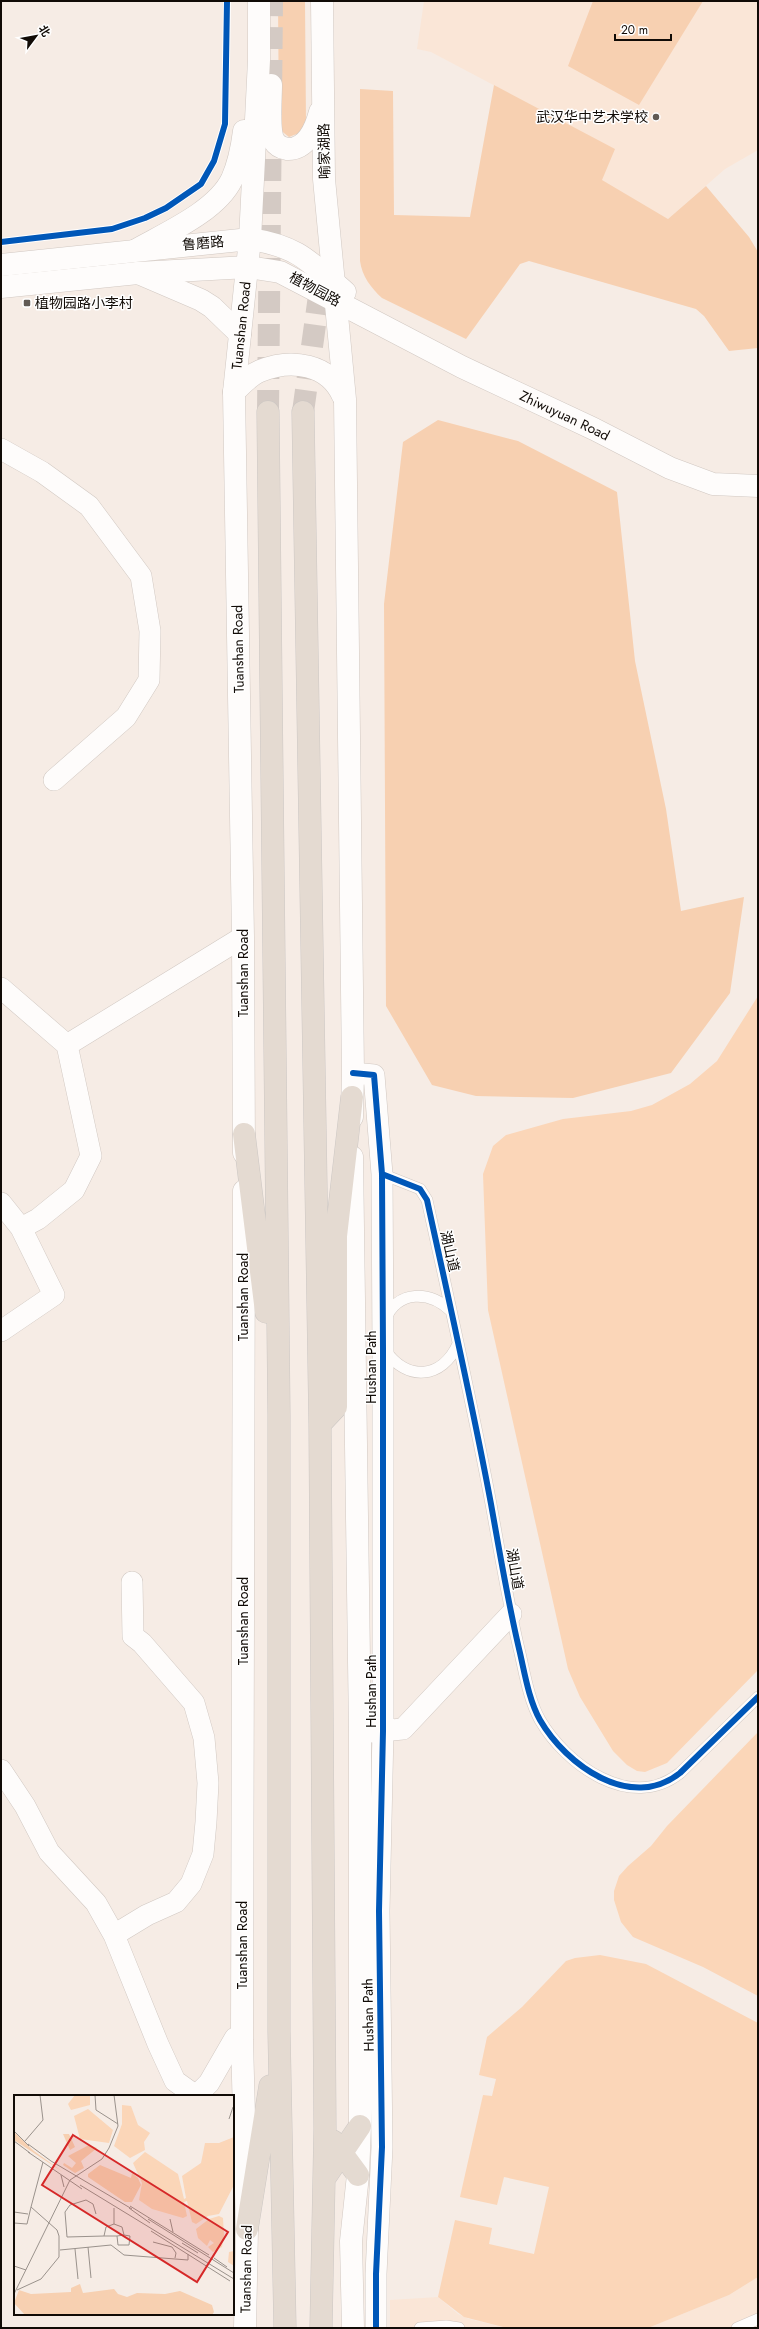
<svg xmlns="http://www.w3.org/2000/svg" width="759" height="2329" font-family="Jost,'Noto Sans SC',sans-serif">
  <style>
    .built { fill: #fae6d7 }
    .green { fill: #f7d0b1 }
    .water { fill: #fbd6b8 }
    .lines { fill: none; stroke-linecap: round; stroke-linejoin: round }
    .trunk-tunnel { stroke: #d4cac4; stroke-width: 22; stroke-dasharray: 22 11; stroke-linecap: butt }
    .service-casing { stroke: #d1c8c2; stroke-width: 12 }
    .minor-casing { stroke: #d1c8c2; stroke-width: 22 }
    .tertiary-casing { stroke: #d1c8c2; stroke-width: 23 }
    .secondary-casing { stroke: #d1c8c2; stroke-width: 23 }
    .trunk-casing { stroke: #ccc7c4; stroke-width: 23 }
    .service { stroke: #fefcfb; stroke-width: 11 }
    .minor { stroke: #fefcfb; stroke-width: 21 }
    .tertiary { stroke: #fefcfb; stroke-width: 22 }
    .secondary { stroke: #fefcfb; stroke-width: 22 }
    .trunk { stroke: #e4dad1; stroke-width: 22 }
    .cycleway-casing { stroke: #fff; stroke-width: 8 }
    .cycleway { stroke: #0057b8; stroke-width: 6 }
    .poi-dot { fill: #615a54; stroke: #fff; stroke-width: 1.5 }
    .labels { text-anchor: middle; stroke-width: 3; stroke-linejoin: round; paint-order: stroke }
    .poi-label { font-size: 14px; fill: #110b06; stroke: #fff; text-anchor: end }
    .street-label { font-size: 14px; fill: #110b06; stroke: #fff }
    .inset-road { fill: none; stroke: #9a928c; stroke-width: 1 }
    .view { fill: #d62828; fill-opacity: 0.15; stroke: #d62828; stroke-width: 2 }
    .inset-edge { fill: none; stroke: #110b06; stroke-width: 2 }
  </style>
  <rect width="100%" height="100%" fill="#f6ece5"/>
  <path class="built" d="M424,1H758V150L725,169L668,219L601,180L614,149L431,52L417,49Z
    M758,2277V2328H648L729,2295Z
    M438,2297L458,2314L469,2319L507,2328H390V2300Z"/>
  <path class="green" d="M278,1H305L306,124L299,133L289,137L279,129Z
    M593,1H703L639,105L568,66Z
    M494,85L615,149L602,180L668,219L706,186L749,237L758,252V348L729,351L704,316L696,309L529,261L520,264L466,339L382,298C371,288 362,276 360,261V89L393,91L394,215L470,217Z
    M438,420L518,441L617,492L635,661L666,809L681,911L744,897L730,993L671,1073L573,1098L476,1096L432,1085L386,1006L384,604L403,442Z"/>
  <path class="water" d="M758,996V1670L667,1763L645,1772L637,1771L627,1765L613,1751L580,1697L568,1669L488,1310L483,1174L493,1146L506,1135L563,1119L631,1111L652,1105L690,1084L717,1061Z
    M758,1732V1996L703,1967L633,1937L621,1922L614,1900V1891L619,1876L628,1866L651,1846L667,1826Z
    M600,1955L646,1964L758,2023V2277L729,2295L648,2328H507L464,2317L438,2297L455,2220L492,2228L489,2244L534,2254L549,2187L504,2177L497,2205L460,2197L483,2095L492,2096L496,2079L479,2075L487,2037L522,2007L566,1961L575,1958Z"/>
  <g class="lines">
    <path class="trunk-tunnel" d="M268,412L272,1
      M303,412L322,274"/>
    <defs>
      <path id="service" d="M382,1174L420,1189L427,1200C449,1301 472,1402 491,1504C500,1554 508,1603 520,1653C525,1675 529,1700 540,1720C566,1765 631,1812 680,1773L758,1697
        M385,1320C398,1289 430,1291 451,1311
        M385,1350C407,1382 442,1379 458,1344
        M420,2328L446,2326L459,2328
        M737,2328L758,2319"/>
      <path id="minor" d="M1,449L42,472L89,506L141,576L150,631L149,680L126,717L54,780
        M1,988L67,1045
        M353,1073L374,1075L382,1174L383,1348V1731L379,1911L382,2147L376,2274V2328
        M1,1203L21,1228L54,1295L1,1331
        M21,1228L38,1219L74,1190L91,1156L67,1045L243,937
        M369,1732L403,1729L511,1614
        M1,1770L25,1806L49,1852L96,1903L114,1935L158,2044L175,2081L196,2096
        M114,1935L147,1915L176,1902L191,1884L203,1854L206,1822L208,1783L204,1738L194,1703L142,1643L133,1636L132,1582
        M196,2096L209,2083L235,2038L242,2040"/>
      <g id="tertiary">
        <path d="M1,265L250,239C298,246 310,262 345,292"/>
        <path id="s1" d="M1,287L138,273L248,267L280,272L462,367L594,429L670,468L713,484L758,486"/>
      </g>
      <g id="secondary">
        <path d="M322,1L324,179L345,399L353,1073L352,1117"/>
        <path d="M271,85C271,98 268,131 274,141C277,146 282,148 287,149C307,150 316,127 320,112"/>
        <path d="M136,250C166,233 217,211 232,179C239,163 242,147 244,131"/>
        <path d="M138,273L201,300L212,307L240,334"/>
        <path d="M234,392C242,384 250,375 260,371C292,358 329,364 343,396"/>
        <path id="s2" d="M244,1153L243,937L234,392L250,239L259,60V1"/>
        <path d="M352,1157L360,1733V2126L358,2175L351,2241L353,2328"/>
        <path d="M244,1191L242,2040L247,2229L245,2328"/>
      </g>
      <path id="trunk" d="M268,412L279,1415V2031L285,2328
        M303,412L320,1424L325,2129L321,2328
        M244,1134L266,1312
        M320,1424L336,1407V1236L352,1097
        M333,2141L358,2175
        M324,2179L360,2126
        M247,2229L270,2086"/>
    </defs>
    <use href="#service" class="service-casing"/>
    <use href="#minor" class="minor-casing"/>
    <use href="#tertiary" class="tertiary-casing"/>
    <use href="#secondary" class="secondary-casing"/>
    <use href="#trunk" class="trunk-casing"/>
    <use href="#service" class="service"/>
    <use href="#minor" class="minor"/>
    <use href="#tertiary" class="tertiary"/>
    <use href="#secondary" class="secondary"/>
    <use href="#trunk" class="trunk"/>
    <defs>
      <path id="cycleway" d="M1,242L112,229L145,218L166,208L201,184L214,161L225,124L227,1
        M353,1073L374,1075L382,1174L383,1348V1731L379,1911L382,2147L376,2274V2328
        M382,1174L420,1189L427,1200C449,1301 472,1402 491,1504C500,1554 508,1603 520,1653C525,1675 529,1700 540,1720C566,1765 631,1812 680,1773L758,1697"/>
    </defs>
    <use href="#cycleway" class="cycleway-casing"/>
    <use href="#cycleway" class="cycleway"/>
  </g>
  <g class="poi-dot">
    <circle cx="656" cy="117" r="4"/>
    <rect x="23" y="299" width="8" height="8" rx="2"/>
  </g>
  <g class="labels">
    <g class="poi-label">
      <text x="648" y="122">武汉华中艺术学校</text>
      <text x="35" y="308" text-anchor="start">植物园路小李村</text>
    </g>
    <g class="street-label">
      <text transform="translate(324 151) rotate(-91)" y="5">喻家湖路</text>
      <text transform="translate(203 243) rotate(-5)" y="5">鲁磨路</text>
      <text transform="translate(315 289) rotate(28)" y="5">植物园路</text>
      <text dy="5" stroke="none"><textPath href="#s2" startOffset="828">Tuanshan Road</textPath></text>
      <text dy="5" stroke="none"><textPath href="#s1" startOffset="599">Zhiwuyuan Road</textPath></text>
      <text transform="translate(238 649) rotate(-91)" y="5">Tuanshan Road</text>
      <text transform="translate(243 973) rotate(-90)" y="5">Tuanshan Road</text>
      <text transform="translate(450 1251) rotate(77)" y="5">湖山道</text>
      <text transform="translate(243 1297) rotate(-90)" y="5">Tuanshan Road</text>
      <text transform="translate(371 1367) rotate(-90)" y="5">Hushan Path</text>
      <text transform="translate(515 1569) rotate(80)" y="5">湖山道</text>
      <text transform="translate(243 1621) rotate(-90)" y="5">Tuanshan Road</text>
      <text transform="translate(371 1691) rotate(-90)" y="5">Hushan Path</text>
      <text transform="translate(242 1945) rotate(-90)" y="5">Tuanshan Road</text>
      <text transform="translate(368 2015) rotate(-91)" y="5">Hushan Path</text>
      <text transform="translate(246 2269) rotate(-89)" y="5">Tuanshan Road</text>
    </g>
  </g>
  <g transform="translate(14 2095)">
    <rect width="220" height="220" fill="#f6ece5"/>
    <path d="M0,37L20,56L49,77L0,45ZM49,39H55L61,52L56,55ZM75,50L83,53L67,66L70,73L61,78L49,70L50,68L58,73L62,68L54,61ZM86,70L117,83L118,78L124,83L127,90L118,107H111L74,82V79ZM66,189L69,198L100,194L104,199L113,202L123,198L151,199L166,196L198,210L200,217L198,220H11L0,208L5,195L17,199L57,197V193Z" fill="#f7d0b1"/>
    <path d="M61,0H76V10L57,15L54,9ZM108,10L117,11L124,30L136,38L130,47L131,55L116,63L100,51L108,29ZM74,14L99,35L95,48L66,44L60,21ZM220,42V90L205,119L194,121L182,129L178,127L173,106L170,107L173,121L169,123L138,114L125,105L128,88L119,68L131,57L164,79L170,104L172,103L168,81L187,68L191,48H205ZM205,121L209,123L210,140L208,152L199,157L194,152L200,148L196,145L193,151L184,143L182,134L195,124ZM220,156V171L214,167L215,157Z" fill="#fbd6b8"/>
    <path class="inset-road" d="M81,0L82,15L104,29M215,24L219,12M0,36L15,51M0,46L16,58M11,46L29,25L26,0M14,49L37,66L118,114M14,57L68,94M47,80L50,92M66,90L220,184M116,111L195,160M100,113V129L108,132L110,140L116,141L115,150H104L103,141L110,140M115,113L136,128M0,117L14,119M82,119L79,109L72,105L56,110L51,117L53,142L90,141M134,124L220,178M156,124L159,137M0,128L13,129L17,112M100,129L92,132L90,141H103M137,136L216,186M139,147L158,152L162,158L161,163M168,148L184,158M74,152L77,183M61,154L64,184M46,155L97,150L110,160L174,165V159M200,163L213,172M0,171L12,175M3,195L27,184L45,162V141L43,135L17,112L29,67M0,199L56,85L88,64L95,53L104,31L100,0"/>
    <path class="view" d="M59,40L214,137L183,187L28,90Z"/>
    <rect width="220" height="220" class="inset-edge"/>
  </g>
  <rect width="759" height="2329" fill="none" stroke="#110b06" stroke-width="4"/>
  <g transform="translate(36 36) rotate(58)" stroke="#ffffff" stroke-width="3" paint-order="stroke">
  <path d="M0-3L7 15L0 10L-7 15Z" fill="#110b06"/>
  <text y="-6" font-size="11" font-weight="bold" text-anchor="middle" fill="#110b06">北</text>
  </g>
  <path d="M615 34v6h56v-6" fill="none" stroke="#110b06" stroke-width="2"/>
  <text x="621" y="34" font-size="12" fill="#110b06" stroke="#ffffff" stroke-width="3" paint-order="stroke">20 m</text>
</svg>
